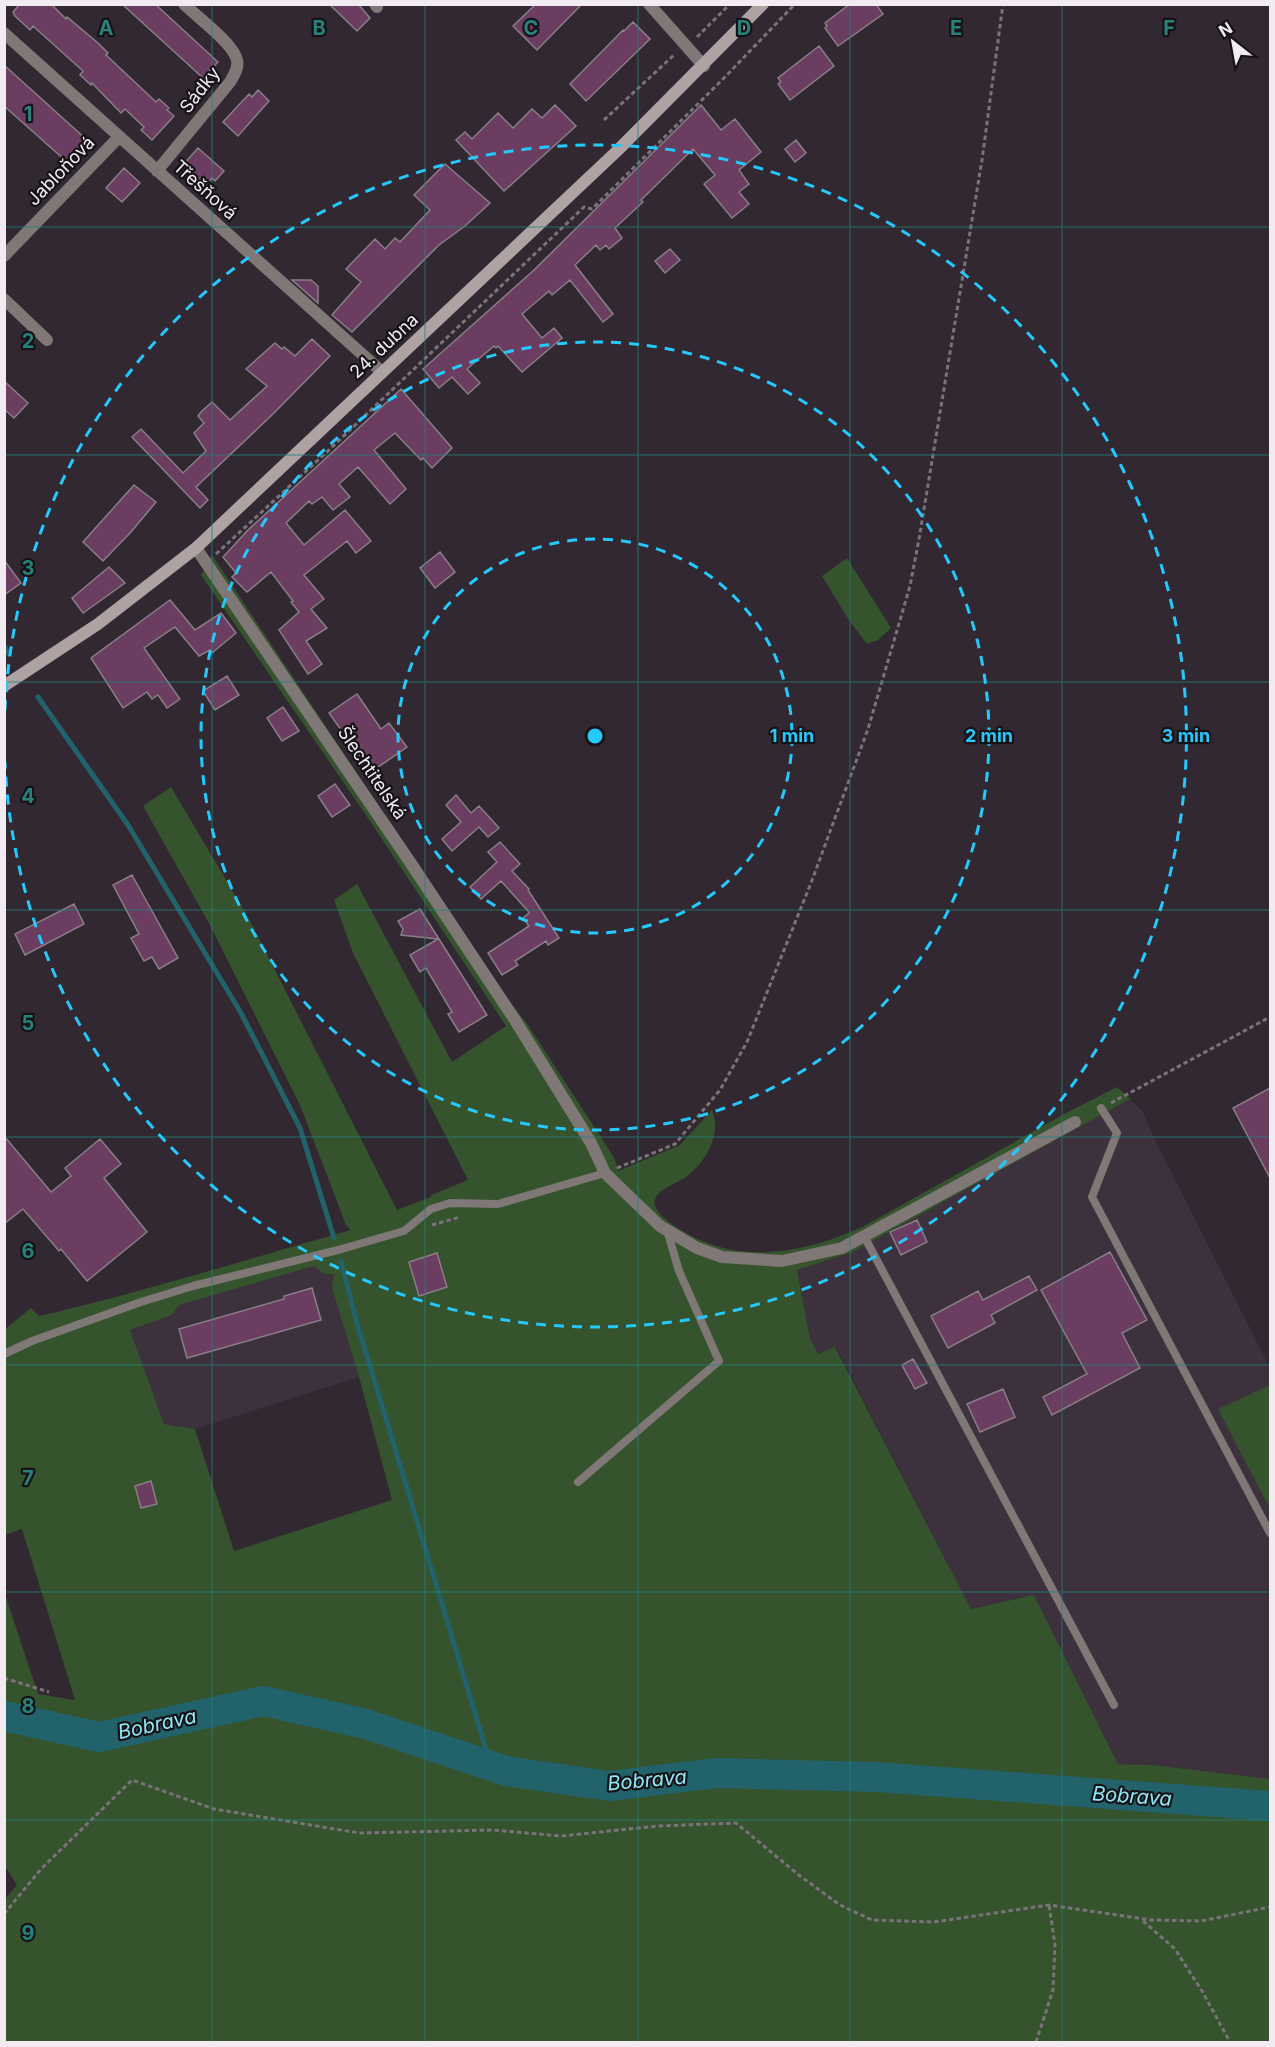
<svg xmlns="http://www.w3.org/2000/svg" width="1275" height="2047" font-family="Inter,sans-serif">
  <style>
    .built { fill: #3d313e }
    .green { fill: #35532c; fill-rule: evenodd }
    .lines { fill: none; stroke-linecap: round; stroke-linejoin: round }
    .stream { stroke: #22626b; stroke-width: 5 }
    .river { stroke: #22626b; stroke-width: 30 }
    .building { fill: #6a3d61; stroke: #8a7e87; stroke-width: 1.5 }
    .path { stroke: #7a737a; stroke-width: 3; stroke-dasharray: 4.5 3; stroke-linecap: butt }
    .lane { stroke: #7f7877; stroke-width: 8 }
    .street { stroke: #7f7877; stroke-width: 12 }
    .secondary { stroke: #aea3a2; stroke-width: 12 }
    .grid { fill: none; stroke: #26827b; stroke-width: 1.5; stroke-opacity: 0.55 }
    .ring { fill: none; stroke: #25c9fe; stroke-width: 3; stroke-dasharray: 10 8 }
    .labels { text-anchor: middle; stroke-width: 4.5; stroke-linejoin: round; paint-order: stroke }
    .street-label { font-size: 18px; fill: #f2ecf2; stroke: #161317 }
    .water-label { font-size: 20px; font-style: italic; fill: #8ee8f7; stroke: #161317 }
    .grid-label { font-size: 20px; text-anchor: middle; font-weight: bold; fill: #26827b; stroke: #161317; stroke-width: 4.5; stroke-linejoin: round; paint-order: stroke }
    .centre { fill: #25c9fe; stroke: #161317; stroke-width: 3 }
    .ring-label { font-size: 18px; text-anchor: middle; font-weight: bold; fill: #25c9fe; stroke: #161317; stroke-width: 4.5; stroke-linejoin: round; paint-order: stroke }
  </style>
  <rect width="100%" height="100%" fill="#312831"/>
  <path class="built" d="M1130,1099L1143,1112L1154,1138L1270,1368V1385L1219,1409L1270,1509V1779L1153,1765L1118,1764L1034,1595L971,1609L836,1347L818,1354L810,1338L797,1270L853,1252Z
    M314,1266L324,1274H335L332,1288L359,1377L195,1429L164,1424L130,1330L172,1315L179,1305Z"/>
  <path class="green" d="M212,555L500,989L528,1025L615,1159L618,1171L680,1145L712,1110C722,1134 706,1162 686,1177C678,1183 666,1186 659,1193C655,1197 654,1201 655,1206C659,1217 676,1227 686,1233C744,1266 809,1252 866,1225L1066,1113L1117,1087L1130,1099L853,1252L797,1270L810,1338L818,1354L835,1347L971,1609L1034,1595L1118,1764L1153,1765L1270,1779V2042H5V1899L17,1885L4,1865V1591L38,1694L75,1700L22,1529L5,1535V1329L31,1308L39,1316C144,1292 247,1259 351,1230L346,1225L300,1105L210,925L143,806L171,787L248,917L397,1210L431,1197V1195L468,1180L353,953L334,900L357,884L452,1062L506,1026L370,821L201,575ZM314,1266L324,1274H334L332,1288L359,1377L392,1500L234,1551L195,1429L164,1424L130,1330L172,1315L179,1305Z
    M847,558L891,628L878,640L867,644L848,619L822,576Z
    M1270,1385V1509L1218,1409Z"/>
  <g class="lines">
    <path class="stream" d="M4,646L9,654
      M38,697L128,825L241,1013L300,1128L334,1238
      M341,1261L357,1323L491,1766"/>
    <path class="river" d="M4,1716L99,1737L263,1701L366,1724L506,1771L609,1786L716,1773L876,1777L1270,1806"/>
  </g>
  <path class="building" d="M20,4H51L66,19L67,17L98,43L108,53L106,55L156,102L159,99L169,108L167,110L174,116L152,140L141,130L144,127L125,109L121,113L92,83L91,85L80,75L83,71L33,26L30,30L15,16L13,12Z
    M122,4H155L218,62L203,78Z
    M329,4H358L370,18L357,31Z
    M536,4H582L537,50L513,26Z
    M850,4H876L883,14L838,46L825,28L827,26L825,23Z
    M633,22L650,39L586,101L570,84L623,30L624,31Z
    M819,46L834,66L790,100L778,84L781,82L778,78Z
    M4,65L87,140L67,162L4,106Z
    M258,90L269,101L238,136L223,122L249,94L252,97Z
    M555,105L576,126L504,191L456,140L465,132L472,139L498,113L513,128L532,109L542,118Z
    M701,105L721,130L735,119L761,152L739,170L749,184L739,192L749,204L732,218L704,184L715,175L693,149L641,200L643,202L615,228L622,238L609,249L606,245L600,250L596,245L575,265L613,314L603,322L570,280L552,295L549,291L522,314L542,338L554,328L562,338L522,372L498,346L496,348L494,346L467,369L480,383L468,394L452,377L439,388L423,369L534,270Z
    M796,140L806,153L795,162L785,149Z
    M198,148L224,171L215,181L212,178L206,185L183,165Z
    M445,164L490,203L465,226L439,245L352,332L332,315L361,282L346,269L375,239L385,249L395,238L400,242L430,210L414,195Z
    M124,168L140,183L122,202L106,188Z
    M670,249L680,260L665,273L655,261Z
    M292,280H311L318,286V303Z
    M312,339L330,356L273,414L196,487L208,500L200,508L132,437L141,429L183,473L206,451L194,433L204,423L198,416L201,412L212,402L230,420L267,386L246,369L275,343L282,349L284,347L295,356Z
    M4,381L28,403L14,418L4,409Z
    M401,389L452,448L432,468L423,458L421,460L395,433L374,450L406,489L390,504L358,467L339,484L350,497L333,510L322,497L312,504L309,501L286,523L304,545L345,510L371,541L356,553L347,541L304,575L324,599L311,609L327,628L306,641L322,664L308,674L279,630L299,612L291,602L293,601L271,572L247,592L232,577L236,573L223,557L248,530Z
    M134,485L156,502L131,532L103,561L83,542Z
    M440,552L455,572L435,588L420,568Z
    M4,560L21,583L4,595Z
    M109,567L125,583L83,613L72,598Z
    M170,600L195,630L221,613L236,633L212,653L210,650L199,656L175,627L144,648L180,699L167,708L158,695L152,699L147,692L123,708L91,658Z
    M227,676L239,695L215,710L203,691Z
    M357,694L381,729L389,723L407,747L371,772L329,713Z
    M283,707L299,731L282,741L267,718Z
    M335,784L350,805L332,817L318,796Z
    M456,795L471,813L479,806L499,828L488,837L479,827L452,851L442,839L461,822L446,805Z
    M500,842L520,864L512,871L529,889L528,890L559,938L548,945L546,941L515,961L518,965L502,975L488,953L529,926L523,918L529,913L528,911L501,881L481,899L470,887L497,862L488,852Z
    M132,875L178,958L159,969L152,957L144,961L131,938L139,934L113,885Z
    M74,904L84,924L25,955L15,934Z
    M420,909L487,1015L459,1032L448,1014L452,1012L426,968L420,972L410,955L438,939L401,935L403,929L398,921Z
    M1270,1088V1178L1233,1108Z
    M4,1136L51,1192L71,1176L65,1168L100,1139L121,1164L104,1178L147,1232L87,1281L61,1249L59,1251L23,1209L4,1224Z
    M917,1220L927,1242L901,1255L890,1232Z
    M1110,1252L1147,1320L1122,1333L1140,1368L1052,1415L1043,1397L1087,1374L1041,1290Z
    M437,1253L447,1287L419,1296L409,1262Z
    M1029,1276L1037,1290L991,1315L995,1323L948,1348L931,1316L978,1291L983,1300Z
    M312,1288L321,1320L187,1358L179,1329L284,1299V1296Z
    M913,1359L927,1383L915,1389L902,1365Z
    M1003,1389L1015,1417L980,1432L967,1404Z
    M151,1481L157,1504L141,1508L135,1486Z"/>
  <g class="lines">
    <path class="path" d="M697,37L730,4
      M604,120L675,54
      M216,554L330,449L584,207L592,209L725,77L795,4
      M1111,1103L1270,1017
      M617,1168L675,1144L720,1090L747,1042L811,883L868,729L910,586L919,539L982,160L1003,4
      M432,1225L460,1217
      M4,1678L49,1692
      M4,1914L41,1869L132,1780L214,1809L359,1833L493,1830L561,1836L658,1826L736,1823L800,1876L840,1905L872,1920L934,1922L1049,1905L1151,1920L1201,1921L1270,1907
      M1143,1921L1175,1949L1202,1991L1230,2042
      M1036,2042L1053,1990L1055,1945L1049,1905"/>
    <path class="lane" d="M1101,1108L1117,1133L1092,1197L1270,1533
      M864,1236L1114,1705
      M4,1354L32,1341L141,1302L193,1286L338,1250L404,1231L431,1209L450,1203L498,1204L605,1173
      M578,1482L719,1361L679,1271L667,1230"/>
    <path class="street" d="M375,4L377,7
      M649,4L704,66
      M4,33L382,372
      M157,171L230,82C234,75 239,68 237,60C233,43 197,17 184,4
      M4,256L119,137
      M4,299L47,340
      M196,548L410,862L515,1020L591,1143L605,1173L660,1226L697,1248L722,1257L782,1261L842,1248L1075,1122"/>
    <path class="secondary" d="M4,686L98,624L196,548L617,151L763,4"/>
  </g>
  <path class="grid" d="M212,4V2042M425,4V2042M638,4V2042M850,4V2042M1062,4V2042M4,227H1270M4,455H1270M4,682H1270M4,910H1270M4,1137H1270M4,1365H1270M4,1592H1270M4,1820H1270"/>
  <g class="ring">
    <circle cx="595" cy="736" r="197"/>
    <circle cx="595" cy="736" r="394"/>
    <path d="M5 710A591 591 0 1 1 5 762"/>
  </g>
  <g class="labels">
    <g class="street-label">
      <text transform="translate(200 90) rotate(-52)" y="6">Sádky</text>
      <text transform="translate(61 171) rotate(-46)" y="6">Jabloňová</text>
      <text transform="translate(205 190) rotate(42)" y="6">Třešňová</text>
      <text transform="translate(384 346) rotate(-43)" y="6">24. dubna</text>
      <text transform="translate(372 773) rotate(56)" y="6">Šlechtitelská</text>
    </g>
    <g class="water-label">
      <text transform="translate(157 1724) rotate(-12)" y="7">Bobrava</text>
      <text transform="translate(647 1780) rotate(-5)" y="7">Bobrava</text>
      <text transform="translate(1132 1796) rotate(4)" y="7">Bobrava</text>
    </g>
  </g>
  <g class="grid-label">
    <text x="106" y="35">A</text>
    <text x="319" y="35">B</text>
    <text x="531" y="35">C</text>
    <text x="744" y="35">D</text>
    <text x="956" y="35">E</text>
    <text x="1169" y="35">F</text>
    <text x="28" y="121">1</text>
    <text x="28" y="348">2</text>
    <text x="28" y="575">3</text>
    <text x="28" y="803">4</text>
    <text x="28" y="1030">5</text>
    <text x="28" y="1258">6</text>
    <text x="28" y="1485">7</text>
    <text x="28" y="1713">8</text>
    <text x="28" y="1940">9</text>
  </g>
  <circle cx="595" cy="736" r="9" class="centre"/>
  <g class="ring-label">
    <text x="792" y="742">1 min</text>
    <text x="989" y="742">2 min</text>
    <text x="1186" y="742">3 min</text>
  </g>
  <rect width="1275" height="2047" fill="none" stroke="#f2ecf2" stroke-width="12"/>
  <g transform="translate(1233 42) rotate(329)" stroke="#161317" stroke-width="4.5" paint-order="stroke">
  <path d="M0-4.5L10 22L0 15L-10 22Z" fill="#f2ecf2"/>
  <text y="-9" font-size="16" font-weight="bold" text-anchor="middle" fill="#f2ecf2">N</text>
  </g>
</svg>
